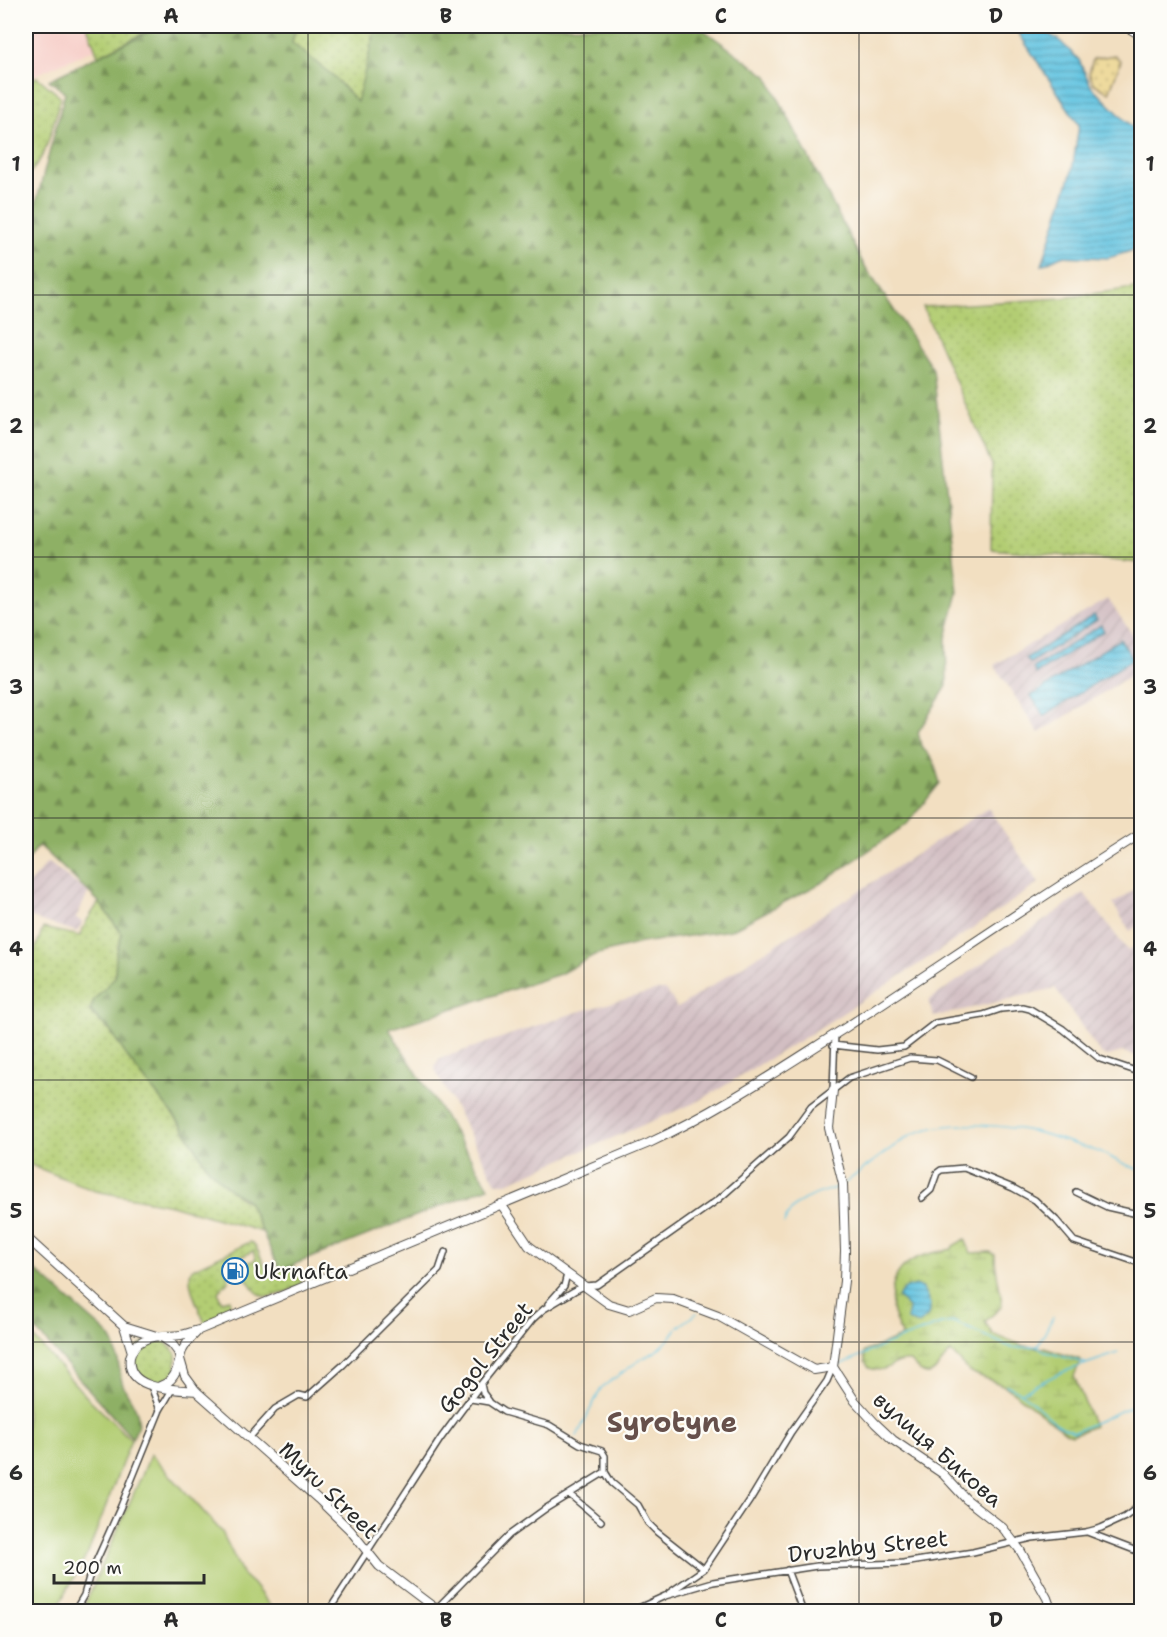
<svg xmlns="http://www.w3.org/2000/svg" width="1167" height="1637" font-family="'Shantell Sans',sans-serif">
  <style>
    .built { fill: #f7d0ca }
    .industrial { fill: url(#industrial-furrows) }
    .grass { fill: url(#grass-dots); stroke: #6f7c4f; stroke-width: 1.5 }
    .forest { fill: url(#forest-firs); stroke: #5c6e48; stroke-width: 1.5 }
    .wetland { fill: url(#wetland-marsh); stroke: #6f7c4f; stroke-width: 1.5 }
    .sand { fill: url(#sand-dots); stroke: #8c8264; stroke-width: 1.5 }
    .garden { fill: #b3cd73; stroke: #6f7c4f; stroke-width: 1.5 }
    .water { fill: url(#water-rules); stroke: #477886; stroke-width: 1.5 }
    .lines { fill: none; stroke-linecap: round; stroke-linejoin: round }
    .stream { stroke: #63c4e1; stroke-width: 1.5 }
    .street-casing { stroke: #494642; stroke-width: 8 }
    .secondary-casing { stroke: #494642; stroke-width: 10 }
    .street { stroke: #fff; stroke-width: 5 }
    .secondary { stroke: #fff; stroke-width: 8 }
    .grid { fill: none; stroke: #2b2b2b; stroke-width: 1.5; stroke-opacity: 0.55 }
    .labels { text-anchor: middle; stroke-width: 4.5; stroke-linejoin: round; paint-order: stroke }
    .poi-label { font-size: 22px; fill: #2b2b2b; stroke: #fdfcf7; text-anchor: start }
    .street-label { font-size: 22px; fill: #2b2b2b; stroke: #fdfcf7 }
    .district-label { font-size: 28px; font-weight: bold; fill: #66504b; stroke: #fdfcf7 }
    .neatline { fill: none; stroke: #2b2b2b; stroke-width: 2 }
    .grid-label { font-size: 20px; text-anchor: middle; font-weight: bold; fill: #2b2b2b }
  </style>
  <defs>
    <pattern id="industrial-furrows" width="10" height="10" patternUnits="userSpaceOnUse" patternTransform="scale(1.5)"><rect width="10" height="10" fill="#d2bec2"/><path d="M-1 1l2-2M0 10L10 0M9 11l2-2" fill="none" stroke="#b4a3a7"/></pattern>
    <pattern id="grass-dots" width="8" height="8" patternUnits="userSpaceOnUse" patternTransform="scale(1.5)"><rect width="8" height="8" fill="#b3cd73"/><path d="M2 2h.1M6 6h.1" fill="none" stroke="#9ab064" stroke-width="1.8" stroke-linecap="round"/></pattern>
    <pattern id="forest-firs" width="22" height="20" patternUnits="userSpaceOnUse" patternTransform="scale(1.5)"><rect width="22" height="20" fill="#8eb065"/><path d="M5 1l3.5 6h-7zM16 11l3.5 6h-7z" fill="#748f53"/></pattern>
    <pattern id="wetland-marsh" width="20" height="14" patternUnits="userSpaceOnUse" patternTransform="scale(1.5)"><rect width="20" height="14" fill="#b3cd73"/><path d="M1 5h8M5 5V1M11 12h8M15 12V8" fill="none" stroke="#9ab064"/></pattern>
    <pattern id="sand-dots" width="8" height="8" patternUnits="userSpaceOnUse" patternTransform="scale(1.5)"><rect width="8" height="8" fill="#eeda9e"/><path d="M2 2h.1M6 6h.1" fill="none" stroke="#cb8" stroke-width="1.8" stroke-linecap="round"/></pattern>
    <pattern id="water-rules" width="6" height="5" patternUnits="userSpaceOnUse" patternTransform="scale(1.5)"><rect width="6" height="5" fill="#63c4e1"/><path d="M0 2.5h6" fill="none" stroke="#529fb7"/></pattern>
  </defs>
  <rect width="100%" height="100%" fill="#fdfcf7"/>
  <filter id="ink" filterUnits="userSpaceOnUse"><feTurbulence type="fractalNoise" baseFrequency=".0167" numOctaves="2"/><feDisplacementMap in="SourceGraphic" scale="12" xChannelSelector="R" yChannelSelector="G"/><feConvolveMatrix kernelMatrix="1 2 1 2 8 2 1 2 1" color-interpolation-filters="sRGB"/></filter>
  <filter id="wash" filterUnits="userSpaceOnUse"><feTurbulence type="fractalNoise" baseFrequency=".008" numOctaves="4" result="noise"/><feDisplacementMap in="SourceGraphic" scale="24" xChannelSelector="R" yChannelSelector="G"/><feGaussianBlur stdDeviation="1.35" result="paint"/><feColorMatrix in="noise" values="0 0 0 0 0 0 0 0 0 0 0 0 0 0 0 0 0 1.4 0 .05"/><feComposite in="paint" operator="in"/></filter>
  <g filter="url(#wash)">
    <rect width="100%" height="100%" fill="#f2dfc1"/>
    <path class="built" d="M26,26H86L95,49L26,79Z"/>
    <path class="industrial" d="M1108,599L1141,647V669L1039,733L994,665Z
      M988,808L1039,883L936,953L807,1036L699,1101L507,1183H496L436,1072L435,1067L439,1059L574,1013L658,990H664L671,997L677,1008Z
      M48,862L88,893L76,918L82,922L78,932L41,921L31,917L26,909V887Z
      M1141,885V923L1130,931L1113,904Z
      M1084,893L1128,951L1141,941V1057L1122,1052L1108,1056L1101,1054L1055,988L934,1017L928,1001Z"/>
    <path class="grass" d="M87,26H151L150,30L98,56Z
      M296,26H376L358,103L331,75L292,43Z
      M37,77L61,97C53,122 48,160 26,176V82Z
      M1141,287V563L991,549L992,465L923,307L1062,298Z
      M99,902L122,934L116,955L115,977L94,1000L90,1011L111,1032L130,1061L183,1127L208,1168L241,1199L248,1201L262,1232L171,1205L95,1191L26,1163V974L43,928L80,936L86,922Z
      M250,1242L253,1243L256,1247L269,1275L293,1266L303,1285C268,1298 261,1308 242,1270L244,1265L256,1259L253,1251L224,1265L229,1280L218,1292L221,1301L230,1299C231,1316 219,1319 206,1326C201,1312 184,1282 192,1269Z
      M151,1339L163,1340L176,1353V1372L158,1384L140,1379C130,1361 129,1348 151,1339Z"/>
    <path class="forest" d="M151,26H254L256,28L259,26H296L292,43L332,75L357,102L376,26H698L767,76L864,265L933,369L958,593L946,638L947,686L918,732L921,746L933,760L940,783L907,824L823,882L731,930L641,943L594,955L560,974L389,1029L489,1187L280,1270L248,1201L230,1190L208,1168L183,1127L130,1061L111,1032L90,1011L94,1000L115,977L116,955L122,934L99,902L39,845L26,863V232L31,222L65,93L49,80L150,31Z
      M26,1262L106,1332C121,1350 116,1365 123,1385C127,1395 136,1405 138,1416C139,1424 136,1432 132,1438L26,1319Z"/>
    <path class="wetland" d="M965,1239L971,1253L990,1252L995,1255C995,1273 1001,1289 1002,1306L985,1322L992,1334L1024,1346L1044,1348L1081,1360L1074,1376L1094,1426L1072,1435L1067,1433L1005,1386L970,1372L951,1352C934,1368 932,1388 910,1361C893,1359 888,1375 869,1368L865,1362L864,1352L903,1336C887,1311 885,1273 915,1259C926,1253 940,1252 952,1249L953,1246Z"/>
    <path class="sand" d="M1114,55L1121,61L1109,93L1093,83L1089,73L1093,59Z"/>
    <path class="garden" d="M26,1329L83,1393L131,1440L88,1553L55,1611H26Z
      M151,1454L222,1532L243,1575L253,1584L274,1611H82Z"/>
    <path class="water" d="M1014,26H1032L1058,39L1079,60L1091,86L1141,136V242L1131,251L1108,258L1061,256L1042,265L1072,171L1079,125Z
      M1094,615L1097,620L1030,663L1026,658Z
      M1101,625L1104,631L1036,674L1033,668Z
      M1120,639L1133,659L1044,716L1031,696Z
      M916,1285L923,1289L930,1305L928,1316L919,1324L907,1320L909,1309L898,1297L904,1289Z"/>
    <g class="lines">
      <path class="stream" d="M845,1183C865,1168 886,1151 908,1137C940,1117 1021,1125 1056,1138C1070,1143 1085,1147 1099,1152C1114,1158 1126,1167 1142,1170
        M784,1223C793,1197 818,1195 840,1186
        M1039,1347L1046,1352L1085,1363
        M840,1365L885,1345L941,1324L954,1322L1012,1348L1038,1346L1053,1317
        M1006,1385L1022,1393L1057,1424L1074,1432L1134,1405L1142,1400
        M1022,1392L1060,1373L1118,1353
        M577,1436L601,1388L641,1359L655,1352L670,1338L677,1328L697,1313"/>
    </g>
  </g>
  <g filter="url(#ink)">
    <g class="lines">
      <defs>
        <path id="street" d="M833,1045L877,1050L904,1047L935,1023L983,1015L1001,1009L1022,1007L1030,1009L1063,1029L1100,1059L1142,1073
          M833,1090L835,1034
          M1076,1192L1107,1207L1142,1215
          M922,1198L931,1190L937,1173L941,1170L964,1168L1013,1188L1035,1200L1056,1220L1074,1241L1142,1264
          M548,1304L564,1286L567,1274
          M481,1384L483,1393L489,1401
          M151,1386L160,1410
          M471,1399L489,1402L504,1412L549,1425L580,1444L602,1451L605,1456V1472L612,1483L638,1505L648,1523L657,1532L704,1569
          M249,1438L275,1409L299,1395L307,1397L343,1365L439,1270L445,1252
          M569,1494L601,1521
          M1087,1532L1142,1553
          M787,1570L803,1612
          M669,1593L704,1569L750,1500L791,1432L827,1381L833,1367
          M436,1609L509,1535L545,1509L605,1472
          M74,1612L84,1595L89,1577L121,1506L160,1410L173,1388
          M328,1612L441,1438L481,1384L533,1319L544,1309L574,1291L584,1286L597,1285L719,1199L789,1137L811,1107L849,1078L910,1058L937,1060L971,1077
          M630,1612L665,1596L713,1582L817,1566L903,1563L973,1552L1032,1538L1086,1532L1101,1528L1125,1517L1142,1504"/>
        <path id="secondary" d="M1125,26L1142,36
          M833,1090L829,1128L843,1184L845,1251L844,1281L833,1367L855,1401L875,1423L893,1440L943,1474L966,1499L1003,1528L1020,1550L1047,1598L1052,1612
          M501,1204L529,1246L609,1304L629,1310L656,1298L673,1299L718,1316L814,1370L833,1367
          M26,1237L124,1326L163,1338L172,1344L178,1352L185,1376L196,1391L318,1499L350,1530L379,1566L440,1612
          M124,1326L132,1352
          M160,1386C178,1380 177,1366 182,1351C186,1343 191,1338 197,1332
          M196,1391C174,1389 125,1391 130,1357C132,1349 137,1343 144,1340C155,1334 169,1337 181,1335C187,1334 193,1331 199,1330L649,1143C720,1110 780,1069 845,1028C944,963 1042,896 1142,833"/>
      </defs>
      <use href="#street" class="street-casing"/>
      <use href="#secondary" class="secondary-casing"/>
      <use href="#street" class="street"/>
      <use href="#secondary" class="secondary"/>
    </g>
  </g>
  <path class="grid" d="M308,26V1612M584,26V1612M859,26V1612M26,295H1142M26,557H1142M26,818H1142M26,1080H1142M26,1342H1142"/>
  <defs>
    <symbol id="fuel-ring" viewBox="-11 -11 22 22"><circle r="9.5" fill="#fdfcf7" stroke="#1f6fb2" stroke-width="1.5"/><path d="M-5.5-6h7V0h2V4h1.3V-2.5L3-4.5l.8-.8L6-3V5H2.5V1h-1V6h-7ZM-4.2-4.7v3.2H.2V-4.7Z" fill="#1f6fb2"/></symbol>
  </defs>
  <g fill-rule="evenodd">
    <use href="#fuel-ring" x="220" y="1256" width="30" height="30"/>
  </g>
  <g class="labels">
    <g class="poi-label">
      <text x="254" y="1279">Ukrnafta</text>
    </g>
    <g class="street-label">
      <text transform="translate(485 1357) rotate(-51)" y="8">Gogol Street</text>
      <text transform="translate(938 1449) rotate(41)" y="8">вулиця Бикова</text>
      <text transform="translate(329 1490) rotate(44)" y="8">Myru Street</text>
      <text transform="translate(868 1546) rotate(-6)" y="8">Druzhby Street</text>
    </g>
    <g class="district-label">
      <text x="672" y="1432">Syrotyne</text>
    </g>
  </g>
  <rect width="1167" height="1637" fill="none" stroke="#fdfcf7" stroke-width="66"/>
  <path d="M54 1574v9h150v-9" fill="none" stroke="#2b2b2b" stroke-width="3"/>
  <text x="63" y="1574" font-size="18" fill="#2b2b2b" stroke="#fdfcf7" stroke-width="4.5" paint-order="stroke">200 m</text>
  <rect x="33" y="33" width="1101" height="1571" class="neatline"/>
  <g class="grid-label">
    <text x="171" y="23">A</text>
    <text x="446" y="23">B</text>
    <text x="721" y="23">C</text>
    <text x="996" y="23">D</text>
    <text x="16" y="171">1</text>
    <text x="1150" y="171">1</text>
    <text x="16" y="433">2</text>
    <text x="1150" y="433">2</text>
    <text x="16" y="694">3</text>
    <text x="1150" y="694">3</text>
    <text x="16" y="956">4</text>
    <text x="1150" y="956">4</text>
    <text x="16" y="1218">5</text>
    <text x="1150" y="1218">5</text>
    <text x="16" y="1480">6</text>
    <text x="1150" y="1480">6</text>
    <text x="171" y="1627">A</text>
    <text x="446" y="1627">B</text>
    <text x="721" y="1627">C</text>
    <text x="996" y="1627">D</text>
  </g>
</svg>
